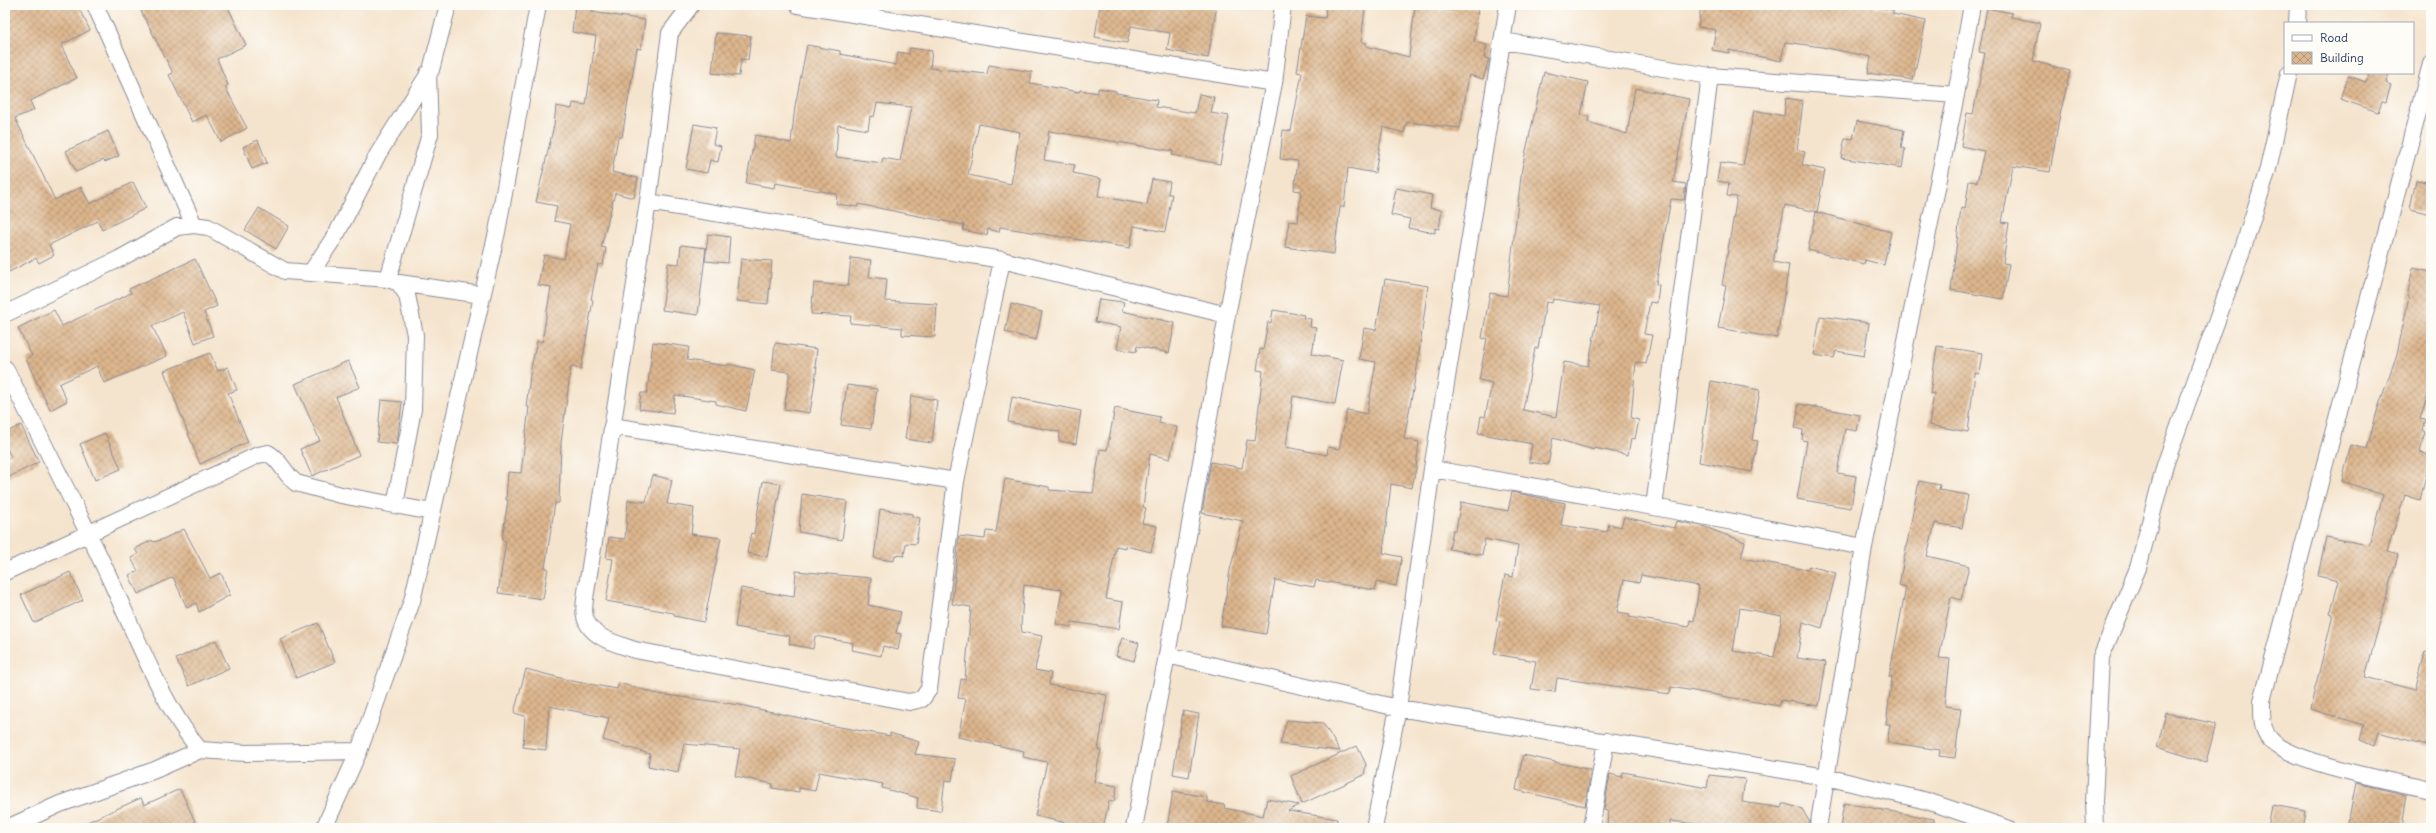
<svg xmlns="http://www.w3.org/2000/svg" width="2436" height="833" font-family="Delius,sans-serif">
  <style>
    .building { fill: url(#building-cross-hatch); fill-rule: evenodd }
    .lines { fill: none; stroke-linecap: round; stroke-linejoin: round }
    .minor-casing { stroke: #888a96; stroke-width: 18 }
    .minor { stroke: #fff; stroke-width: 16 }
  </style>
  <defs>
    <pattern id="building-cross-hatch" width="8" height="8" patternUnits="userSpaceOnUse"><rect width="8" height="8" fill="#ddb68d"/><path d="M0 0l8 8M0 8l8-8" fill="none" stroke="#b29476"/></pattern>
  </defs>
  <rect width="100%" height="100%" fill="#fdfcf7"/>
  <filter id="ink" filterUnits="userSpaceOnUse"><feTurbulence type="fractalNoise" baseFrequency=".025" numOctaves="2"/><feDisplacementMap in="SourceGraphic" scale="8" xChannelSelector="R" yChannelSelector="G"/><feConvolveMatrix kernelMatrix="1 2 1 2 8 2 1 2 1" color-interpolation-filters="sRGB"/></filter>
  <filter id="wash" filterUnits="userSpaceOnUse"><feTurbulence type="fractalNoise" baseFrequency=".012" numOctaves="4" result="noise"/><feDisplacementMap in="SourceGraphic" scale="16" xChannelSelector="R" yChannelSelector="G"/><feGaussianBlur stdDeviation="0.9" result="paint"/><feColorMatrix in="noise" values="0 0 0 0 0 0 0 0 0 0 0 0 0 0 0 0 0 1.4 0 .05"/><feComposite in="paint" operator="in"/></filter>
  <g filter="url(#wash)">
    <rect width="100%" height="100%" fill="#f5e4cd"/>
    <g id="blocks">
      <path class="building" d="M5,5H77L90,30L61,45L77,78L30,101L34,110L15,118L55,200L81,187L90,204L133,182L146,208L102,230L98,221L49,245L54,255L39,263L36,258L5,274Z
        M149,5H227L246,45L217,59L228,85L225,87L247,128L221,142L207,115L192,122L169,75L173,73L140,9Z
        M575,5H593L592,12L645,20L641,49L637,48L622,137H618L612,172L638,178L634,198L615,193L601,247L606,248L603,265L598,264L591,299L593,300L581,369L571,366L561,443L559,503H555L545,568H548L543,599L498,593L506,541L502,540L508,500H506L508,472L521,473L529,407H526L531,368L537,341L542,342L551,287L538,285L544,255L564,259L570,224L554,221L557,206L536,202L554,125L556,106L572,109L573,103L586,105L596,36L572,32Z
        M1100,5H1217L1208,58L1167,50L1170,33L1131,26L1127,43L1095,37Z
        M1326,5H1360V8L1365,9L1361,42L1366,43V46L1409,57L1415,6L1453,11V5L1478,9L1474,42L1487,45L1484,58L1489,59L1483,79L1469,75L1460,128L1407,122L1404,133L1383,127L1375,173L1348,168L1344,207H1340L1334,254L1285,247L1289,221L1298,222L1301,191L1294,190L1298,161L1280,159L1283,130L1291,131L1302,73L1297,72L1306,16L1325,18Z
        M1701,5H1875V7L1893,10V14L1926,21L1913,80L1868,73L1871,57L1822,47L1785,42L1781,61L1729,50V53L1712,50L1716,30L1698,27Z
        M1987,8L2012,13L2011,17L2040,23L2033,61L2070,71L2058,124L2050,172L2013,166L2002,222L2009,223L2003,263L2009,264L2003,299L1951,290L1961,208L1965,209L1969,181L1977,182L1984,151L1961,146L1967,113L1973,114L1985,53L1979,52Z
        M716,33L751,36L748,60L741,59L739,76L712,73Z
        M807,45L840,51V54L896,65L898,52L909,54L910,48L932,51L930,68L987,74L989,65L1032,72L1030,83L1079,92L1080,90L1098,93V88L1116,91V93L1157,100L1156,107L1195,113L1199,94L1214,97L1211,113L1229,116L1220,164L1172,155L1173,151L1049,131L1044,160L1075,165L1073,173L1101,179L1098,196L1147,205L1152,179L1170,182L1168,194H1172L1165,232L1134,226L1130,248L1000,227L999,232L988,229L987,235L963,230L964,225L858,204V207L836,204L837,194L775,183L774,188L746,183L755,135L791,143L795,106ZM877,103L911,107L900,161L883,158L882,163L836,157L838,125L868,130L870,116L874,117ZM979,124L1020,132L1011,184L968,175Z
        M1544,72L1588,82L1581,115L1589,117L1588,122L1627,134L1635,88L1689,99L1673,182L1686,184L1684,200L1671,199L1656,284L1659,285L1657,303L1650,302L1644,334L1652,335L1646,364L1636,362L1631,418L1639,420L1635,439L1631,438L1628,455L1594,448V450L1553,438L1548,465L1529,462L1532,444L1478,433L1481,416L1485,417L1492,383L1479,380L1487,339L1482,338L1490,293L1507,296L1522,168ZM1553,299L1600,306L1588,366L1564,362L1556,417L1523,410L1535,348H1538L1546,302L1552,303Z
        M2369,73H2389L2386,83L2391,85L2386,102L2382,101L2378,112L2340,99L2348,76L2366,82Z
        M1786,98L1803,101L1797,150L1805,152L1802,165L1825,170L1817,212L1785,205L1773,262L1789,265L1777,338L1718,328L1726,286L1722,285L1737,197L1727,196L1729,183L1717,181L1720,163L1743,166L1754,110L1784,116Z
        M1857,121L1904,130L1901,148L1905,149L1902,168L1841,158L1845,138L1853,139Z
        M694,124L716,128L713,144L721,146L718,162L710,160L707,173L686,169Z
        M108,131L119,156L105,162L103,160L76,172L66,151Z
        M258,140L267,163L252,169L243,147Z
        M2416,180L2431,183V214L2410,209Z
        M1396,188L1432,195L1430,208L1442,210L1439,229L1435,228V233L1408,228L1410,219L1391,215Z
        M259,208L289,226L276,249L245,230Z
        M1816,212L1891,232L1884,265L1865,260L1864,264L1808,250Z
        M708,234L730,237L728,263L705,261Z
        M681,245L706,248L698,315L662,310L668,263L679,264Z
        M851,258L871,260L869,277L887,279L885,301L937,304L935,337L902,335V328L850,323L851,316L811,314L814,283L848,286Z
        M195,259L217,306L204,312L213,336L195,343L183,312L152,326L167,356L104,383L97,366L59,384L67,401L50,410L26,359L32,356L18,328L54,310L62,326L131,293L129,289Z
        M741,259L772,261L768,304L737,301Z
        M2413,268L2431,272V386L2420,418L2425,419L2422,430L2425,432L2420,452L2431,456L2420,500L2405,495L2387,552L2398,555L2365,677L2415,690L2425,652L2431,653V746L2378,732L2374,746L2360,740L2364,725L2310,709L2333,615L2330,614L2339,581L2318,576L2326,537L2369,545L2383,495L2342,481L2351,445L2367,449L2378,408L2397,354L2409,297H2407Z
        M1385,279L1428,286L1417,368L1404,439L1419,442L1416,468L1412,488L1391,484L1383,553L1402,557L1396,586L1376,582L1375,590L1316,580L1314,587L1275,580L1266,634L1221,626L1230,570L1243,521L1202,513L1211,462L1242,468L1247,440L1255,441L1263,371L1257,370L1260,349L1263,350L1268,322L1271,323L1273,310L1304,315L1303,318L1311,319L1310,327L1316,328L1312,354L1343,360L1335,404L1293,396L1286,447L1327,455L1328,447L1339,449L1347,410L1367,414L1376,362L1359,359L1364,328L1376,330Z
        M1099,299L1124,302L1122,311L1175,323L1169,353L1137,346L1136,352L1117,349L1121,327L1095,322Z
        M1011,304L1042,312L1036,340L1005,332Z
        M1820,316L1869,323L1864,356L1836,351L1834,358L1814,355Z
        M653,342L689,347L687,360L727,366L728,364L755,370L746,411L716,404V401L675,395L673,413L639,409L641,393H647Z
        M775,343L817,349L815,367H817L810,413L784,409L790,372L772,370Z
        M1937,346L1982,353L1979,374L1975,373L1968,432L1929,425L1934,393L1930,394Z
        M210,353L218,371L228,367L237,390L228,393L248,442L200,464L164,371Z
        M348,361L360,387L336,397L359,455L312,476L300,449L320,441L295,384Z
        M1711,381L1760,390L1752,440L1758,441L1752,472L1699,462Z
        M847,385L877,389L871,429L841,425Z
        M911,396L937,400L932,443L905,439Z
        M1012,397L1081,411L1076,444L1059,441L1060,432L1008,422Z
        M381,400L402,402L397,444L377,442Z
        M1799,404L1860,415L1857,431L1845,429L1837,473L1856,476L1851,508L1797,499L1807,441L1802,440L1803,430L1795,428Z
        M1115,408L1160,417L1159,423L1177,427L1170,459L1150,454L1143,507L1146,508L1142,523L1157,526L1151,552L1126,546V548L1116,546L1106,599L1123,602L1119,629L1072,622L1071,627L1056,624L1062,590L1024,585L1021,625L1022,632L1042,636L1035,670L1051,673L1049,685L1107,695L1098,750H1101L1094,782L1117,786L1114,802L1109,801L1103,828H1089L1035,816L1047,762L1023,757L1024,751L958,737L966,699L958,698L961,679L965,680L971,607L952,604L959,536L985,539L986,531L996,532L1005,479L1049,487V490L1093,493L1100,449L1107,450Z
        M21,425L39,462L5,479V460L11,457L5,445V433Z
        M105,433L121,469L95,480L80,444Z
        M653,475L672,480L667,504L694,508L691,534L721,538L704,622L674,616V613L606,601L613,559L606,558L609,537L625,539L628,500L646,502Z
        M763,481L781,484L767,557L747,553L751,533L754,534Z
        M1919,481L1940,485L1939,490L1968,495L1962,528L1935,523L1927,556L1969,566L1961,600L1951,597L1939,658L1950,659L1945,706L1961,708L1955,758L1939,756L1940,750L1887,742L1890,724H1886L1892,677H1889L1906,587L1899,585Z
        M1512,492L1565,503L1561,525L1607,532L1609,524L1621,527L1624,517L1674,528L1676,521L1702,526L1745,542L1741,558L1808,570L1809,566L1836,573L1822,628L1803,622L1797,658L1826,662L1819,706L1781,700L1779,706L1671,687L1670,694L1557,678L1555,692L1531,689L1536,661L1494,654L1500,621L1496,620L1505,575L1513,577L1518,546L1485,539L1482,555L1449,549L1453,530H1456L1461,502L1508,511ZM1641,575L1699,586L1694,621L1690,620L1689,627L1629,617L1630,614L1617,612L1624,580L1639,583ZM1740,608L1782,616L1774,657L1733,651Z
        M802,494L847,501L842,540L799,532Z
        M880,509L912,514V516L920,518L916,544L906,543L904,556L895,555L894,561L874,558Z
        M184,529L210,578L221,573L230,595L199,612L196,603L187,608L173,577L138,594L129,575L138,571L131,558L138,554L135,549L152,540L153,542L161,540Z
        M796,571L871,578L868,605L901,612L896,633L901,634L898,650L883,646L881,656L852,650L853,643L815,636L813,649L789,644L790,636L735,627L741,588L794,597Z
        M70,572L83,600L34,623L21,595Z
        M318,623L335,662L296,678L280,639Z
        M1122,638L1139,643L1134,661L1116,656Z
        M216,640L229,668L189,686L176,659Z
        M526,669L572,681L617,689L619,683L658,694L740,705L823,723V724L890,736V733L919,742L915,754L955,759L952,781L945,780L941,811L917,808L918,798L882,788L883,784L819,772L815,791L799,788V792L772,788L773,784L735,776L740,749L684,744L678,772L648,766L650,754L603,740L609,718L549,706L546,750L523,747L525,716L514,713Z
        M1183,711L1199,714L1189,777L1173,774Z
        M2166,713L2216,724L2206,762L2157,747Z
        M1287,720L1323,723L1340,751L1280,744Z
        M1357,746L1366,764L1364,775L1302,804L1291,776Z
        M1523,755L1591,770L1585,806L1516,790Z
        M1623,772L1707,788L1709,775L1745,779L1742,802L1782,808V803L1802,809L1809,821V828H1730L1670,821V828H1607L1608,811L1604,810L1610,774L1622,777Z
        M2356,783L2407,795L2402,828H2347Z
        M180,789L198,828H74L141,798L144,805Z
        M1173,791L1207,797V802L1225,805L1224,808L1263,816L1267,799L1299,805L1288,811L1337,819L1336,828H1167Z
        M1844,803L1934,819V828H1840Z
        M2272,805L2305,811L2302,828H2268Z"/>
    </g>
  </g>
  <g filter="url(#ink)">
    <use href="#blocks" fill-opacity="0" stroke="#888a96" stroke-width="1"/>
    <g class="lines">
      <defs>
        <path id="minor" d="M95,5L194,225
          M691,5L670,33L648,202L586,592C585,599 583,610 585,617C590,638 618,644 635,650L909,702L922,699L929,689L956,481L1002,260
          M798,5L1274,83
          M2297,23L2298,5
          M1503,41L1710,76L1956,95
          M2431,64L2262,701C2262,714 2261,729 2270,739C2290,763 2397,782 2431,790
          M648,202L1002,260L1227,315
          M312,271L337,233L378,154L431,70L448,5
          M388,279L430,134L428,73
          M399,283L482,295
          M5,314L119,259L177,227L194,225L208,227L285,271L388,279L399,283L407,295L415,335L413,409L395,505
          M5,368C41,438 77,508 110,579C134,631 163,707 200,750L246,753L359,751
          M612,426L956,481
          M1432,469L1654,507L1864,547
          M1654,507L1710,76
          M5,572L258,455L268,453C281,460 284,474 296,483L341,495L432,512
          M1167,655L1398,708L1826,777L1927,801L2007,828
          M7,828L60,804L155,770L200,750
          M324,828L359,751L412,601L497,232L538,5
          M1134,828L1167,655L1227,315L1274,83L1283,5
          M1374,828L1398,708L1432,469L1508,5
          M1591,828L1606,741
          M1818,828L1864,547L1956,95L1972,5
          M2095,828L2094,802L2101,657L2138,568L2165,465L2244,245L2268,169L2289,73"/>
      </defs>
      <use href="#minor" class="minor-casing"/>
      <use href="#minor" class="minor"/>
    </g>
  </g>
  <rect width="2436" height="833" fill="none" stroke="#fdfcf7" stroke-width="20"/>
  <rect x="2284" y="22" width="130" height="52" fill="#fdfcf7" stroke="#a3aaba"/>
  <rect x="2292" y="35" width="20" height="6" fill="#ffffff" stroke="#a3aaba"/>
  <text x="2320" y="42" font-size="12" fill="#1b2f5e">Road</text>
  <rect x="2292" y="52" width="20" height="12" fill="url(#building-cross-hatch)" stroke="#a3aaba"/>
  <text x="2320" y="62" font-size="12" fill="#1b2f5e">Building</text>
</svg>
